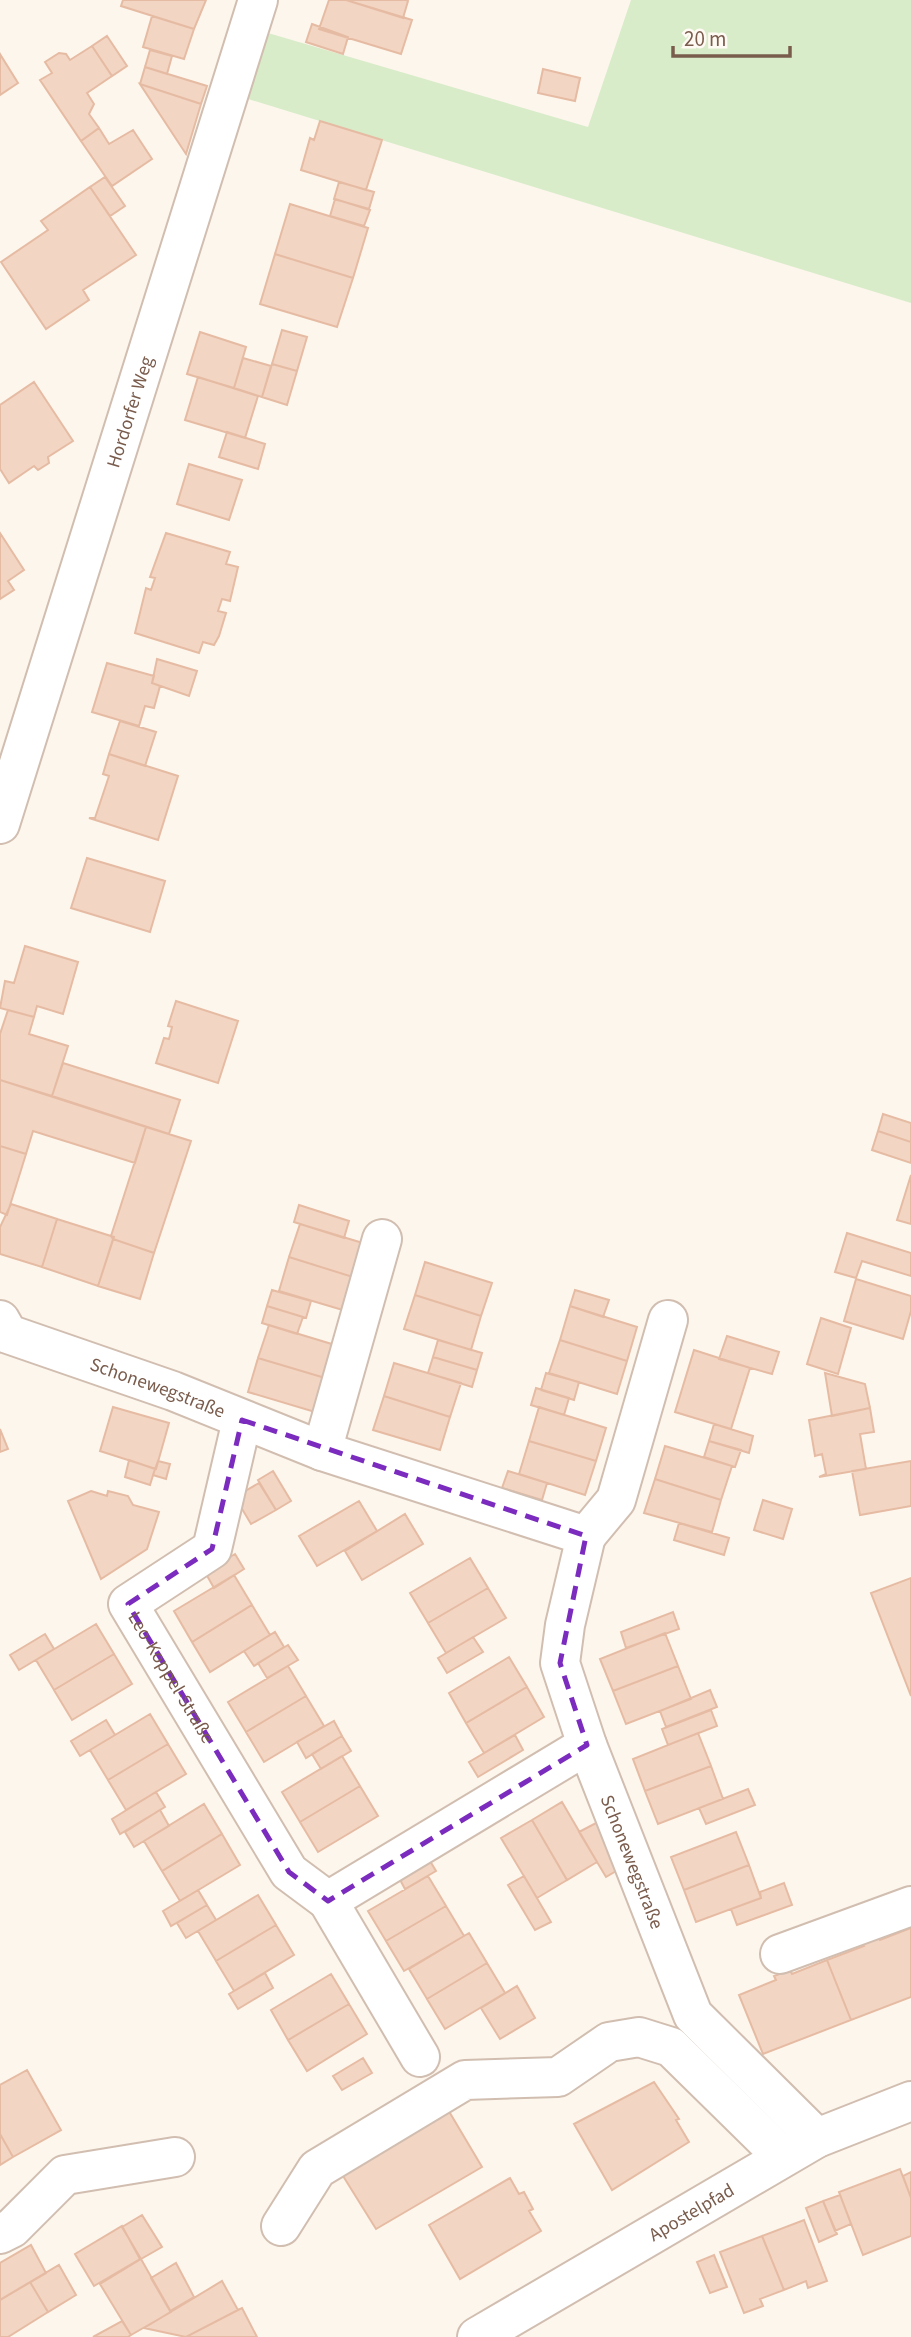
<svg xmlns="http://www.w3.org/2000/svg" width="911" height="2337" font-family="'Source Sans 3',sans-serif">
  <style>
    .green { fill: #d8ecc9 }
    .building { fill: #f3d5c3; stroke: #e6bba3; stroke-width: 2 }
    .lines { fill: none; stroke-linecap: round; stroke-linejoin: round }
    .minor-casing { stroke: #d1beb0; stroke-width: 42 }
    .minor { stroke: #fff; stroke-width: 38 }
    .marked { fill: none; stroke: #7b2cbf; stroke-width: 5; stroke-dasharray: 14 9; stroke-linejoin: round }
    .labels { text-anchor: middle; stroke-width: 5; stroke-linejoin: round; paint-order: stroke }
    .street-label { font-size: 19px; fill: #7a5c4d; stroke: #fffaf3 }
  </style>
  <rect width="100%" height="100%" fill="#fdf6ec"/>
  <path class="green" d="M631,0H911V303L245,98L268,33L588,127Z"/>
  <path class="building" d="M123,0H206L194,29L121,6Z
    M329,0H346L412,20L401,54L319,29Z
    M346,0H406L408,1L403,18Z
    M152,16L194,29L184,59L143,47Z
    M312,24L348,37L343,54L306,42Z
    M107,36L127,66L112,76L92,46Z
    M92,46L112,76L87,93L94,104L89,114L99,128L81,141L40,80L52,73L45,62L59,53L66,54L70,60Z
    M150,50L172,56L167,74L145,67Z
    M0,54L18,83L0,95Z
    M145,67L207,86L201,104L140,84Z
    M543,69L580,78L575,101L538,93Z
    M140,84L201,104L186,154Z
    M320,121L382,140L366,190L301,170L310,138L314,140Z
    M99,128L109,144L133,130L152,159L112,186L81,141Z
    M105,177L125,206L110,216L90,187Z
    M339,182L374,192L369,209L334,199Z
    M90,187L136,255L83,290L89,300L46,329L1,262L48,230L41,221Z
    M335,199L370,210L364,226L330,216Z
    M290,204L368,228L353,278L275,254Z
    M275,254L353,278L337,327L260,304Z
    M282,330L307,337L297,371L272,364Z
    M200,332L246,347L234,388L187,374Z
    M243,358L271,366L262,397L234,388Z
    M272,364L297,371L287,405L262,397Z
    M198,377L258,396L245,438L185,420Z
    M34,382L73,441L48,457L49,463L38,470L34,466L9,483L0,469V405Z
    M227,432L265,444L258,469L219,457Z
    M189,464L242,480L229,520L177,504Z
    M0,533L24,570L8,581L14,590L0,599Z
    M166,533L230,552L226,564L238,567L230,601L222,599L218,611L226,613L219,636L214,645L203,642L199,653L135,633L146,588L151,590L155,578L150,577Z
    M157,659L197,671L189,696L152,683Z
    M107,663L154,676L152,683L160,686L154,708L145,706L139,726L92,712Z
    M120,721L156,732L145,766L109,754Z
    M109,754L178,776L158,840L89,818H95L109,776L103,774Z
    M87,858L165,881L150,932L71,908Z
    M25,946L78,962L63,1014L37,1006L34,1017L0,1008L5,981L14,983Z
    M176,1001L238,1021L218,1083L156,1063L164,1038L169,1039L172,1027L168,1026Z
    M8,1010L34,1017L29,1034L68,1046L52,1096L0,1080V1034Z
    M63,1063L180,1100L169,1134L52,1096Z
    M0,1080L146,1127L135,1163L33,1131L26,1154L0,1146Z
    M883,1114L911,1123V1142L878,1131Z
    M146,1127L191,1141L154,1253L113,1239L111,1236Z
    M878,1131L911,1142V1163L872,1150Z
    M0,1146L26,1154L7,1215L0,1212Z
    M911,1175V1224L897,1220Z
    M11,1204L57,1219L42,1267L0,1254V1227Z
    M299,1205L349,1221L344,1238L294,1222Z
    M57,1219L114,1237L98,1286L42,1267Z
    M300,1224L366,1244L356,1278L289,1257Z
    M847,1233L911,1253V1276L862,1261L856,1278L835,1272Z
    M113,1239L154,1253L140,1299L98,1286Z
    M289,1257L356,1278L346,1311L279,1291Z
    M425,1262L492,1283L481,1316L415,1295Z
    M856,1279L911,1296V1311L903,1339L844,1321Z
    M272,1290L311,1301L306,1318L267,1306Z
    M575,1290L609,1300L603,1317L570,1306Z
    M415,1295L481,1316L471,1350L404,1329Z
    M267,1306L303,1317L297,1334L262,1323Z
    M570,1306L637,1327L627,1361L560,1340Z
    M821,1318L851,1328L838,1374L807,1364Z
    M269,1325L335,1345L325,1378L258,1358Z
    M727,1336L779,1352L772,1374L719,1359Z
    M438,1340L482,1353L477,1370L433,1357Z
    M560,1340L627,1361L617,1394L549,1373Z
    M694,1350L750,1368L731,1429L675,1412Z
    M433,1357L477,1370L472,1387L428,1373Z
    M258,1358L325,1378L315,1412L248,1392Z
    M394,1363L461,1383L450,1417L384,1396Z
    M546,1373L579,1382L574,1400L541,1390Z
    M825,1373L865,1384L870,1408L832,1416Z
    M536,1388L569,1398L564,1415L531,1405Z
    M384,1396L450,1417L440,1450L373,1430Z
    M113,1407L169,1423L156,1469L100,1451Z
    M539,1407L606,1428L596,1461L529,1441Z
    M870,1408L874,1432L860,1434L866,1469L819,1477L826,1474L822,1454L815,1456L809,1420Z
    M714,1424L753,1436L749,1453L709,1441Z
    M0,1429L8,1449L0,1452Z
    M529,1441L596,1461L585,1495L519,1474Z
    M709,1441L741,1450L735,1467L704,1457Z
    M665,1446L732,1466L721,1500L655,1479Z
    M129,1460L155,1469L150,1485L125,1477Z
    M158,1461L170,1464L166,1479L153,1475Z
    M911,1461V1506L860,1515L852,1471Z
    M273,1471L291,1501L276,1510L258,1480Z
    M508,1471L547,1483L542,1500L502,1488Z
    M655,1479L721,1500L712,1532L644,1513Z
    M259,1483L276,1510L251,1524L235,1497Z
    M91,1491L107,1496L108,1491L128,1496L133,1505L159,1512L147,1549L101,1579L68,1501Z
    M763,1500L792,1509L783,1539L754,1530Z
    M359,1501L377,1531L317,1566L299,1536Z
    M405,1514L423,1544L362,1580L345,1551Z
    M679,1523L729,1538L724,1555L674,1540Z
    M235,1554L244,1569L214,1588L205,1572Z
    M470,1558L488,1588L428,1623L410,1593Z
    M234,1575L252,1605L192,1642L174,1611Z
    M911,1578V1696L871,1593Z
    M488,1588L506,1618L446,1653L428,1623Z
    M252,1605L270,1635L210,1672L192,1642Z
    M673,1612L679,1629L626,1648L621,1632Z
    M96,1624L114,1654L54,1690L36,1660Z
    M275,1632L284,1647L254,1666L244,1651Z
    M665,1633L678,1666L613,1691L600,1659Z
    M45,1634L54,1649L19,1670L10,1655Z
    M473,1637L483,1652L447,1673L438,1658Z
    M288,1645L298,1660L267,1678L258,1663Z
    M114,1654L132,1684L72,1720L54,1690Z
    M509,1657L527,1687L466,1723L449,1693Z
    M288,1666L306,1696L246,1732L228,1702Z
    M678,1666L691,1699L626,1724L613,1691Z
    M527,1687L544,1717L484,1753L466,1723Z
    M710,1690L717,1707L666,1727L660,1711Z
    M306,1696L324,1726L264,1762L246,1732Z
    M711,1710L717,1726L668,1745L662,1729Z
    M150,1714L168,1744L108,1780L90,1750Z
    M106,1720L115,1735L80,1756L71,1741Z
    M334,1721L342,1736L306,1758L297,1742Z
    M698,1733L711,1766L645,1791L633,1759Z
    M515,1735L523,1750L478,1777L469,1762Z
    M342,1736L351,1751L321,1769L312,1754Z
    M168,1744L186,1774L126,1810L108,1780Z
    M342,1756L360,1786L300,1822L282,1792Z
    M711,1766L723,1799L658,1824L645,1791Z
    M360,1786L378,1816L318,1852L300,1822Z
    M748,1789L755,1805L706,1824L699,1808Z
    M156,1792L165,1807L120,1834L112,1819Z
    M562,1802L597,1862L567,1880L532,1820Z
    M204,1804L222,1834L162,1871L144,1841Z
    M160,1810L169,1826L134,1847L125,1832Z
    M532,1820L567,1880L537,1898L501,1838Z
    M598,1822L616,1871L606,1877L579,1832Z
    M736,1832L749,1865L684,1890L671,1857Z
    M222,1834L240,1865L180,1901L162,1871Z
    M427,1856L436,1871L405,1889L397,1874Z
    M749,1865L761,1898L696,1922L684,1890Z
    M428,1876L446,1906L386,1941L368,1911Z
    M524,1876L551,1922L535,1930L508,1885Z
    M784,1883L792,1905L737,1925L731,1909L761,1898L760,1892Z
    M198,1890L207,1905L171,1926L163,1911Z
    M258,1895L276,1925L216,1961L198,1931Z
    M207,1905L216,1920L186,1938L177,1923Z
    M446,1906L464,1936L404,1971L386,1941Z
    M276,1925L294,1955L234,1991L216,1961Z
    M911,1928V1997L851,2020L827,1960L864,1946L862,1942L878,1936L880,1940Z
    M469,1933L487,1963L427,1999L409,1969Z
    M827,1960L851,2020L763,2054L739,1995L776,1980L774,1976L790,1970L792,1974Z
    M487,1963L505,1993L445,2029L427,1999Z
    M265,1973L273,1988L238,2009L229,1994Z
    M331,1974L349,2004L288,2040L271,2010Z
    M517,1986L535,2018L500,2039L481,2008Z
    M349,2004L367,2034L307,2071L288,2040Z
    M363,2058L372,2073L342,2090L333,2076Z
    M27,2070L61,2130L13,2157L0,2134V2085Z
    M654,2082L679,2119L676,2120L689,2142L612,2190L574,2124Z
    M447,2108L482,2167L376,2229L340,2171Z
    M0,2134L13,2157L0,2165Z
    M900,2169L911,2198V2236L863,2255L839,2192Z
    M911,2172V2198L903,2176Z
    M510,2178L519,2194L524,2192L533,2209L529,2211L541,2231L460,2279L429,2225Z
    M840,2195L851,2224L835,2231L823,2201Z
    M823,2201L837,2234L819,2242L806,2208Z
    M142,2215L162,2247L141,2259L122,2227Z
    M804,2220L827,2281L808,2288L806,2281L784,2290L762,2236Z
    M122,2226L140,2259L94,2286L75,2254Z
    M762,2236L784,2290L760,2299L763,2306L744,2313L720,2252Z
    M31,2245L46,2273L0,2300V2263Z
    M714,2255L727,2287L710,2293L697,2262Z
    M141,2259L171,2312L131,2335L100,2284Z
    M176,2263L194,2297L170,2311L151,2278Z
    M59,2265L76,2295L48,2312L30,2282Z
    M222,2281L238,2310L186,2337L144,2328Z
    M30,2282L48,2312L8,2337H0V2300Z
    M242,2308L257,2337H186L238,2310Z
    M122,2321L131,2335L128,2337H93Z"/>
  <g class="lines">
    <defs>
      <g id="minor">
        <path id="s1" d="M0,824L258,0"/>
        <path id="s2" d="M0,1320L8,1334L173,1391L322,1451L586,1536L565,1625L560,1663L587,1745L693,2015L817,2138"/>
        <path id="s3" d="M242,1420L212,1549L128,1604L289,1872L328,1901L587,1745"/>
        <path d="M322,1451L382,1239"/>
        <path d="M586,1536L616,1500L668,1320"/>
        <path d="M328,1901L420,2057"/>
        <path d="M780,1954L911,1906"/>
        <path d="M281,2226L317,2169L465,2080L558,2077L609,2042L639,2037L671,2047L783,2157"/>
        <path d="M0,2234L12,2228L65,2175L175,2157"/>
        <path id="s4" d="M477,2337L817,2138L911,2101"/>
      </g>
    </defs>
    <use href="#minor" class="minor-casing"/>
    <use href="#minor" class="minor"/>
  </g>
  <path class="marked" d="M242,1420L586,1536L560,1663L587,1745L328,1901L289,1872L128,1604L212,1549Z"/>
  <g class="labels">
    <g class="street-label">
      <text dy="7" stroke="none"><textPath href="#s1" startOffset="432">Hordorfer Weg</textPath></text>
      <text dy="7" stroke="none"><textPath href="#s2" startOffset="175">Schonewegstraße</textPath></text>
      <text dy="7" stroke="none"><textPath href="#s3" startOffset="318">Leo-Koppel-Straße</textPath></text>
      <text dy="7" stroke="none"><textPath href="#s2" startOffset="970">Schonewegstraße</textPath></text>
      <text dy="7" stroke="none"><textPath href="#s4" startOffset="248">Apostelpfad</textPath></text>
    </g>
  </g>
  <path d="M673 46v10h117v-10" fill="none" stroke="#7a5c4d" stroke-width="3.5"/>
  <text x="684" y="46" font-size="21" fill="#7a5c4d" stroke="#fffaf3" stroke-width="5" paint-order="stroke">20 m</text>
</svg>
